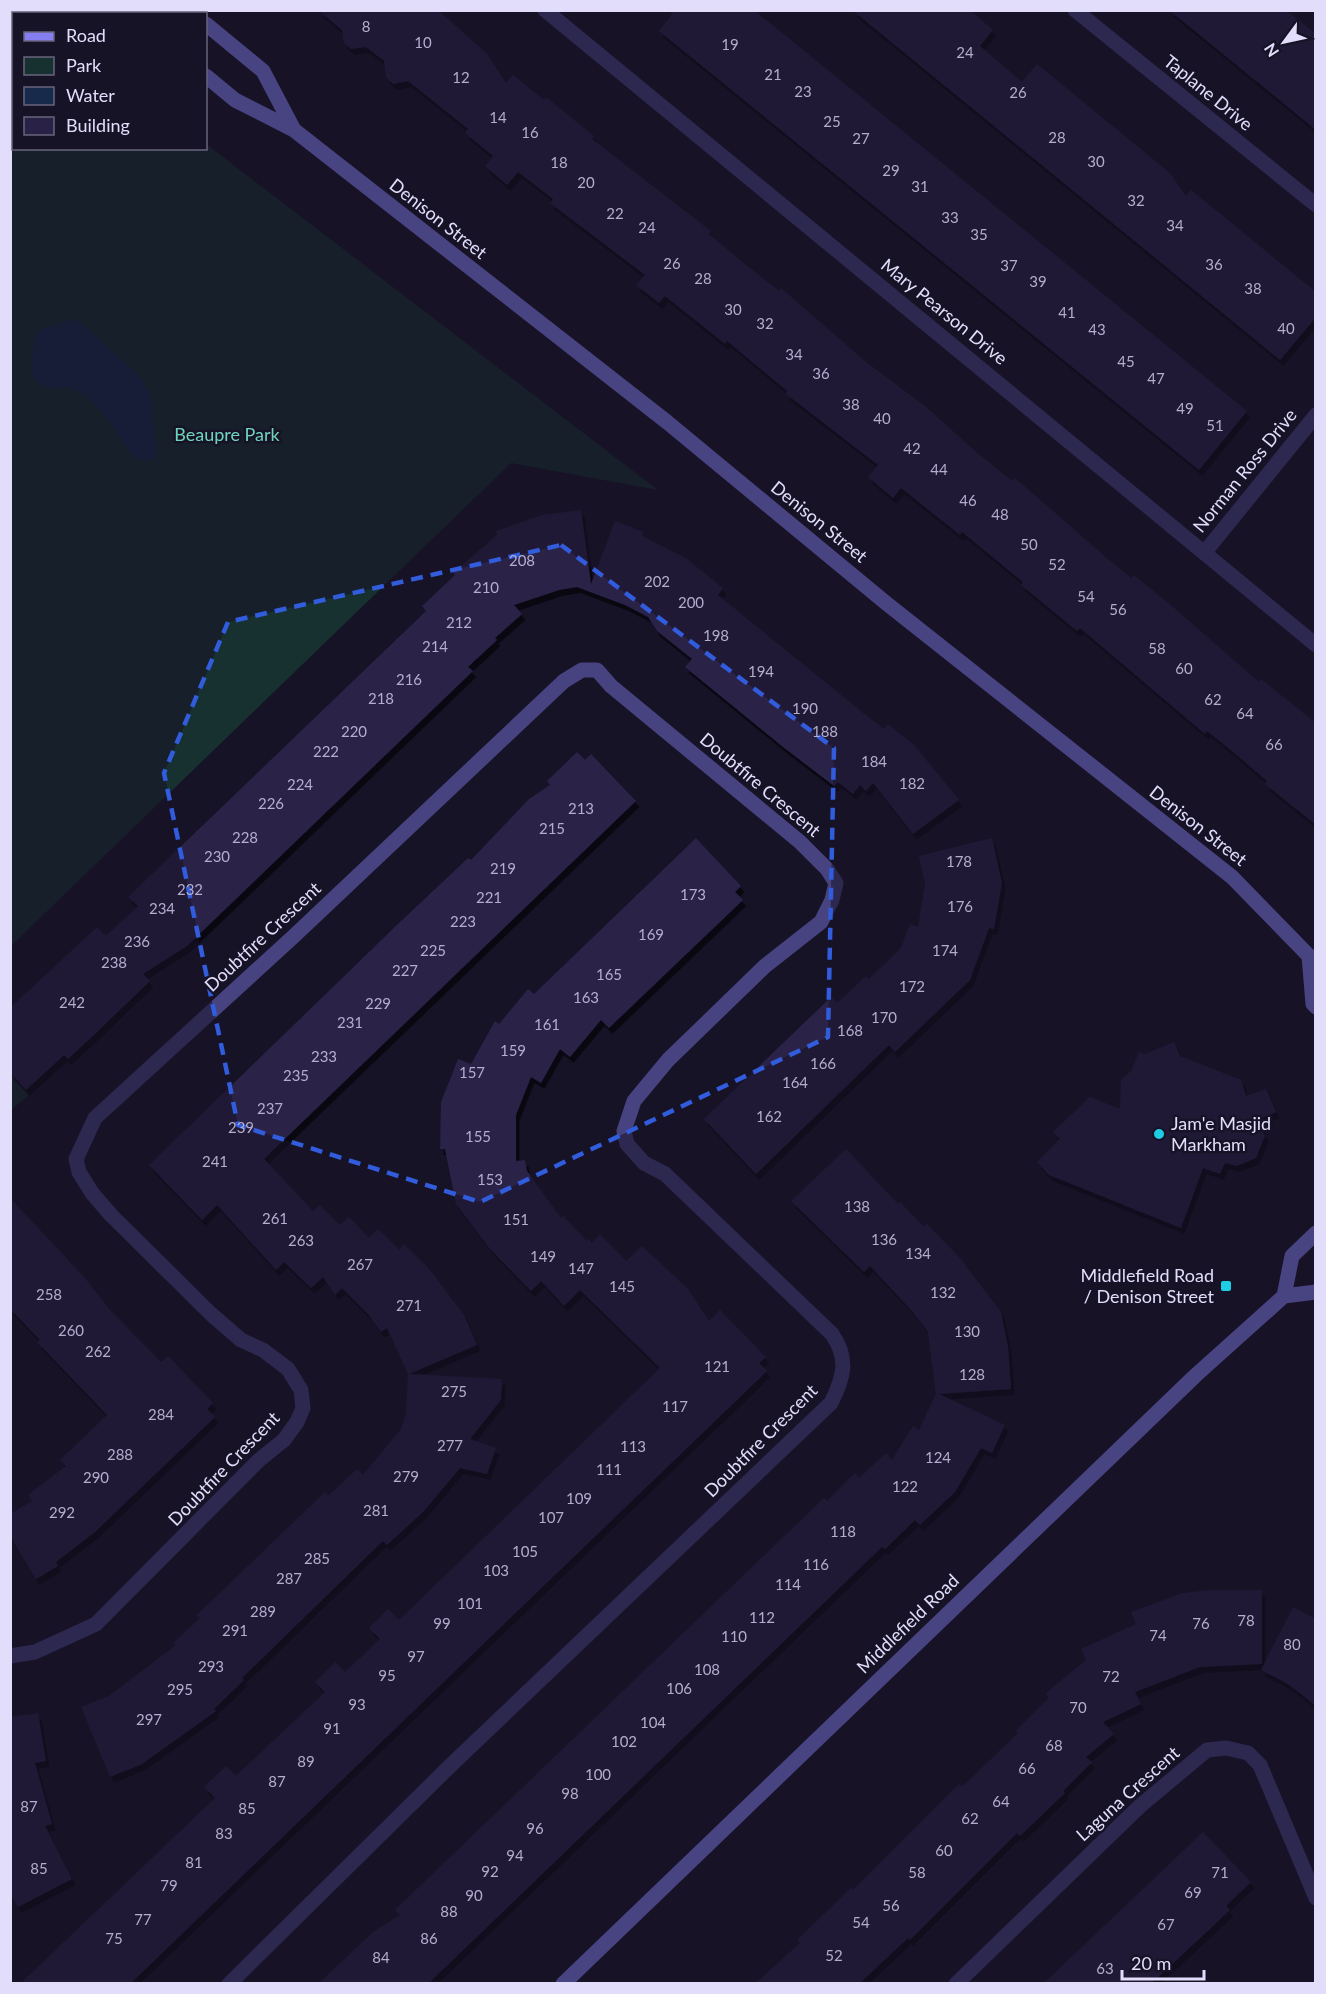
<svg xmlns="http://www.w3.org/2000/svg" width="1326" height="1994" font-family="Lato,sans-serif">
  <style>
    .green { fill: #173030 }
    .water { fill: #172a4c }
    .building { fill: #292146; filter: url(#shadow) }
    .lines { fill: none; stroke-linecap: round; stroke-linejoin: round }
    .street { stroke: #474380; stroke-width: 15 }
    .secondary { stroke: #847ef0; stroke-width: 15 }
    .marked { fill: none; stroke: #315cdc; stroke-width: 4.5; stroke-dasharray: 12 8; stroke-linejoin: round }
    .poi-dot { fill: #1ecde5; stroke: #171327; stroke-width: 2 }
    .labels { text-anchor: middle; stroke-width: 5; stroke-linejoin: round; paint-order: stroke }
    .number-label { font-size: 15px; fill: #b3aece }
    .street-label { font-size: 18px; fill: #e1ddfb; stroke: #171327 }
    .park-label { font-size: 18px; fill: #70d4bd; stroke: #171327 }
    .poi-label { font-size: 18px; fill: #e1ddfb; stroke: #171327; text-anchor: start }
  </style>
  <defs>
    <filter id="shadow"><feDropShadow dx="3.5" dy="6" stdDeviation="0" flood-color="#0009"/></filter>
  </defs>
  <rect width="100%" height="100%" fill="#171327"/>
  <path class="green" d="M30,10L34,13L14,14V148H206V144L658,490L511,463L11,946L10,11Z
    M11,1075L29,1095L11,1110Z"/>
  <path class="water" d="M72,319L80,322L141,378L150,394L157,455L155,459L146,461L134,458C117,435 101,402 74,389C64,383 48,393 39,384C27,374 32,344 38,331Z"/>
  <path class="building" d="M318,10H438L487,54L506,83L513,75L544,100L546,97L594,136L592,139L711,231L709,234L746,265L779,291L781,288L866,362L926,407L975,451L1012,481L1015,478L1108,559L1131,578L1134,575L1173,607L1259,682L1261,679L1316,723V825L1265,784L1267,781L1233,752L1207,731L1205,734L1080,628L1077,631L1021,585L1023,582L962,532L960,535L901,488L893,498L868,477L878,465L786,394L787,391L727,341L725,344L665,296L659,303L636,285L645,275L550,203L553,199L518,172L507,185L485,166L493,156L465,133L468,129L408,81L393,84L386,77L384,61L366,47L351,49L344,43L342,30Z
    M675,10H754L1247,411L1199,470L659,31Z
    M852,10H970L993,30L980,46L1022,82L1037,64L1170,173L1186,196L1191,190L1316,292V317L1280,360Z
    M1169,10H1286L1316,34V130Z
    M581,510L591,584L615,521L643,532L642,536L687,559L723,588L718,595L862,712L884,729L888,724L915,746L959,800L913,834L873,783L866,791L860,785L853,794L838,782L834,786L783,747L685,667L692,659L657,631L648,617L625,605L577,587L559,590L514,605L522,614L495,638L497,640L468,667L473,671L187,946L143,974L150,981L96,1033L68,1059L64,1055L26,1090L10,1073V1008L97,927L106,936L138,906L128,897L426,611L422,606L455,575L453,573L497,535L496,531L542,515Z
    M577,752L585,760L591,754L636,801L264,1159L313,1211L320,1205L340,1225L349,1217L369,1238L378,1229L399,1250L404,1244L429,1269L464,1315L477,1345L409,1374L502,1379L501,1400L470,1439L496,1448L487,1474L460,1468L424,1511L387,1545L383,1541L356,1567L242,1678L244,1680L214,1709L216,1711L142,1764L110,1777L81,1707L109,1696L176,1645L173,1643L200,1618L197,1615L325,1492L328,1496L357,1469L363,1475L401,1429L406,1414L408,1374L387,1328L381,1332L368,1314L342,1288L335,1295L323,1277L311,1288L284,1262L276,1270L217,1205L202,1220L149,1165L400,922L468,858L471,860L529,799L550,785L547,781Z
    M696,838L741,886L735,892L743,900L609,1028L601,1020L570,1057L560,1049L541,1083L531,1077L516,1115V1161L525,1160L527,1171L561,1218L563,1216L587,1241L589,1239L592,1243L600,1235L626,1261L642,1246L688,1289L709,1321L720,1310L766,1357L759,1363L767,1371L131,1983H21L215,1798L204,1787L226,1766L236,1776L325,1692L315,1682L335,1662L345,1672L378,1641L380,1639L369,1628L388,1609L399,1620L660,1368L580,1290L564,1306L541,1281L531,1291L490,1249L456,1204L445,1149H440L441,1102L458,1059L471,1064L495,1021L499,1024L528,989L534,994Z
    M992,838L1002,883L994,929L989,928L970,980L895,1052L889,1045L756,1174L704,1119L831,997L837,1003L866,976L869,979L901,948L910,924L918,927L925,884L919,856Z
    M1174,1042L1180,1056L1241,1080L1246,1096L1266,1089L1276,1112L1257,1120L1265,1136L1256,1158L1237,1166L1225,1163L1220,1174L1203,1168L1181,1228L1049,1175L1037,1162L1060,1139L1053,1132L1090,1097L1120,1109L1121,1080L1131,1071L1139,1052L1145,1054Z
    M846,1149L898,1204L900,1202L924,1227L927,1224L959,1257L1001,1312L1008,1347L1011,1389L939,1394L1005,1425L992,1453L981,1448L955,1492L920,1525L915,1520L885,1549L882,1547L429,1983H319L373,1932L400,1915L395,1910L824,1498L827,1501L855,1473L859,1478L886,1453L892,1460L913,1426L919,1430L936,1394L928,1332L911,1310L870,1266L864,1272L791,1201Z
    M10,1198L85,1278L110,1310L161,1362L168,1356L213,1403L207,1409L215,1417L95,1532L56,1562L58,1566L36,1579L10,1536V1514L32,1501L28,1495L66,1466L60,1460L107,1415L37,1342L40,1340L10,1309Z
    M1210,1590H1262V1664L1200,1667L1135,1692L1141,1704L1103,1722L1114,1734L1086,1757L1092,1762L1063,1791L1065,1793L1020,1836L1017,1833L910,1940L908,1938L860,1983H756L800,1943L797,1940L828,1910L851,1888L853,1890L959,1784L962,1787L1018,1733L1016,1731L1049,1698L1046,1693L1086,1660L1081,1649L1136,1624L1131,1612L1183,1593Z
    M1293,1607L1316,1619V1706L1288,1684L1261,1670Z
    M38,1713L46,1761L35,1763L52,1824L45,1826L72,1879L18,1907L10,1893V1717Z
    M1203,1832L1251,1882L1226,1906L1230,1910L1152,1983H1044Z"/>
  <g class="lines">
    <path class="street" d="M545,10L1316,645
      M1075,10L1316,205
      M1205,552L1316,415
      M10,1656L35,1652L96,1624L258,1461L284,1440L297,1422L303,1408L301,1390L288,1369L263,1350L241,1340L211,1314L111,1215L92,1193L79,1172L76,1159L95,1118L294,936L564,681L582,670H597L611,686L800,842L827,869L836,883L832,900L821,922L765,966L668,1060L634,1101L624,1131L627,1144L644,1163L665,1174L832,1334C849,1359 844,1377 831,1403L451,1765L229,1984
      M956,1984L1140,1806L1207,1750L1226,1748L1248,1753L1260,1765L1316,1898"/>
    <path class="secondary" d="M125,10L129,14
      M189,10L193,14
      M206,24L263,71L294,130
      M206,76L235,100L294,130L667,422L886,603L1232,877L1309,956L1316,958
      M1309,956L1313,1004L1316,1007
      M1284,1296L1292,1256L1316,1233
      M563,1984L1196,1375L1284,1296L1316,1292"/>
  </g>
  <path d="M0 0H1326V1994H0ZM561,545L834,748L828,1037L480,1202L238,1125L164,773L228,622Z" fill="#171327" fill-opacity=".55" fill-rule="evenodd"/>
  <path class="marked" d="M561,545L834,748L828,1037L480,1202L238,1125L164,773L228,622Z"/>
  <g class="poi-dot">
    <circle cx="1159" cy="1134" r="6"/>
    <rect x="1220" y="1280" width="12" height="12" rx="3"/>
  </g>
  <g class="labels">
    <g class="number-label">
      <text x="366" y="32">8</text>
      <text x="423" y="48">10</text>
      <text x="730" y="50">19</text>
      <text x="965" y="58">24</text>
      <text x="773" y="80">21</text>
      <text x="461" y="83">12</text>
      <text x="803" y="97">23</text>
      <text x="1018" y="98">26</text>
      <text x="498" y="123">14</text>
      <text x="832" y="127">25</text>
      <text x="530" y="138">16</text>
      <text x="1057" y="143">28</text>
      <text x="861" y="144">27</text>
      <text x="1096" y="167">30</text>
      <text x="559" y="168">18</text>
      <text x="891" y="176">29</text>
      <text x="586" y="188">20</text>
      <text x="920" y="192">31</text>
      <text x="1136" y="206">32</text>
      <text x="615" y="219">22</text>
      <text x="950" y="223">33</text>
      <text x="1175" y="231">34</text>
      <text x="647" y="233">24</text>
      <text x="979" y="240">35</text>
      <text x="672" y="269">26</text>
      <text x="1214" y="270">36</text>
      <text x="1009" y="271">37</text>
      <text x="703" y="284">28</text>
      <text x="1038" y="287">39</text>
      <text x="1253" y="294">38</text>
      <text x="733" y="315">30</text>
      <text x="1067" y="318">41</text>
      <text x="765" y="329">32</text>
      <text x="1286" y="334">40</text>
      <text x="1097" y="335">43</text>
      <text x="794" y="360">34</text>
      <text x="1126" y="367">45</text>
      <text x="821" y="379">36</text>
      <text x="1156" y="384">47</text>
      <text x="851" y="410">38</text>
      <text x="1185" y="414">49</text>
      <text x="882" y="424">40</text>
      <text x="1215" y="431">51</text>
      <text x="912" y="454">42</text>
      <text x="939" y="475">44</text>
      <text x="968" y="506">46</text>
      <text x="1000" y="520">48</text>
      <text x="1029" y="550">50</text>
      <text x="522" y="566">208</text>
      <text x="1057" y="570">52</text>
      <text x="657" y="587">202</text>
      <text x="486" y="593">210</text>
      <text x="1086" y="602">54</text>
      <text x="691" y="608">200</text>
      <text x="1118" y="615">56</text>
      <text x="459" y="628">212</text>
      <text x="716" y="641">198</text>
      <text x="435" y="652">214</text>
      <text x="1157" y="654">58</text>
      <text x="1184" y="674">60</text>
      <text x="761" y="677">194</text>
      <text x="409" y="685">216</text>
      <text x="381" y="704">218</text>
      <text x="1213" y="705">62</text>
      <text x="805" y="714">190</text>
      <text x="1245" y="719">64</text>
      <text x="354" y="737">220</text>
      <text x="825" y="737">188</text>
      <text x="1274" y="750">66</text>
      <text x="326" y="757">222</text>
      <text x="874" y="767">184</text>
      <text x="912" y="789">182</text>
      <text x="300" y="790">224</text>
      <text x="271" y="809">226</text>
      <text x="581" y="814">213</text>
      <text x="552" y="834">215</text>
      <text x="245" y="843">228</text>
      <text x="217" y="862">230</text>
      <text x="959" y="867">178</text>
      <text x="503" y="874">219</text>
      <text x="190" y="895">232</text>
      <text x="693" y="900">173</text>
      <text x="489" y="903">221</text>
      <text x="960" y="912">176</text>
      <text x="162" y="914">234</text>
      <text x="463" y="927">223</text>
      <text x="651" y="940">169</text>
      <text x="137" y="947">236</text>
      <text x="433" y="956">225</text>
      <text x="945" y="956">174</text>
      <text x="114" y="968">238</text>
      <text x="405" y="976">227</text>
      <text x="609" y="980">165</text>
      <text x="912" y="992">172</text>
      <text x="586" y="1003">163</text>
      <text x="72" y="1008">242</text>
      <text x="378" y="1009">229</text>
      <text x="884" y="1023">170</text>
      <text x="350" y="1028">231</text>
      <text x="547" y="1030">161</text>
      <text x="850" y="1036">168</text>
      <text x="513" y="1056">159</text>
      <text x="324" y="1062">233</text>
      <text x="823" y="1069">166</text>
      <text x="472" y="1078">157</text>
      <text x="296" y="1081">235</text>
      <text x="795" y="1088">164</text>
      <text x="270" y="1114">237</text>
      <text x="769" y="1122">162</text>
      <text x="241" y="1133">239</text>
      <text x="478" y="1142">155</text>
      <text x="215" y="1167">241</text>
      <text x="490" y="1185">153</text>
      <text x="857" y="1212">138</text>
      <text x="275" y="1224">261</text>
      <text x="516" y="1225">151</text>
      <text x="884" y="1245">136</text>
      <text x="301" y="1246">263</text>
      <text x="918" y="1259">134</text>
      <text x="543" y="1262">149</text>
      <text x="360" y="1270">267</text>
      <text x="581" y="1274">147</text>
      <text x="622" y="1292">145</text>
      <text x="943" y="1298">132</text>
      <text x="49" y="1300">258</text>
      <text x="409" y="1311">271</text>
      <text x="71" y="1336">260</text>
      <text x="967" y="1337">130</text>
      <text x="98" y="1357">262</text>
      <text x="717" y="1372">121</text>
      <text x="972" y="1380">128</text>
      <text x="454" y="1397">275</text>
      <text x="675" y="1412">117</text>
      <text x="161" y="1420">284</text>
      <text x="450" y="1451">277</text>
      <text x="633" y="1452">113</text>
      <text x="120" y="1460">288</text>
      <text x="938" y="1463">124</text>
      <text x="609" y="1475">111</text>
      <text x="406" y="1482">279</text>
      <text x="96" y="1483">290</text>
      <text x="905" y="1492">122</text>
      <text x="579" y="1504">109</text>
      <text x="376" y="1516">281</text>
      <text x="62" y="1518">292</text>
      <text x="551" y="1523">107</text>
      <text x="843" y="1537">118</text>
      <text x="525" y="1557">105</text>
      <text x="317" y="1564">285</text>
      <text x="816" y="1570">116</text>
      <text x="496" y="1576">103</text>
      <text x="289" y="1584">287</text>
      <text x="788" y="1590">114</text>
      <text x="470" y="1609">101</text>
      <text x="263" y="1617">289</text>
      <text x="762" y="1623">112</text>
      <text x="1246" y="1626">78</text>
      <text x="442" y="1629">99</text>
      <text x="1201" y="1629">76</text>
      <text x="235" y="1636">291</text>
      <text x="1158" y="1641">74</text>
      <text x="734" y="1642">110</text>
      <text x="1292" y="1650">80</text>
      <text x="416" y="1662">97</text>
      <text x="211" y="1672">293</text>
      <text x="707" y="1675">108</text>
      <text x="387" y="1681">95</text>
      <text x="1111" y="1682">72</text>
      <text x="679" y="1694">106</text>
      <text x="180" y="1695">295</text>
      <text x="357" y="1710">93</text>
      <text x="1078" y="1713">70</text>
      <text x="149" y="1725">297</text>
      <text x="653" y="1728">104</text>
      <text x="332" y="1734">91</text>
      <text x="624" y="1747">102</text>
      <text x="1054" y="1751">68</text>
      <text x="306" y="1767">89</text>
      <text x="1027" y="1774">66</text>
      <text x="598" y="1780">100</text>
      <text x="277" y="1787">87</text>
      <text x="570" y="1799">98</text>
      <text x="1001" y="1807">64</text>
      <text x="29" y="1812">87</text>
      <text x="247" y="1814">85</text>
      <text x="970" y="1824">62</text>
      <text x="535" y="1834">96</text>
      <text x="224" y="1839">83</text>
      <text x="944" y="1856">60</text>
      <text x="515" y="1861">94</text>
      <text x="194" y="1868">81</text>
      <text x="39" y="1874">85</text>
      <text x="490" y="1877">92</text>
      <text x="917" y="1878">58</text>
      <text x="1220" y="1878">71</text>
      <text x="169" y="1891">79</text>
      <text x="1193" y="1898">69</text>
      <text x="474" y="1901">90</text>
      <text x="891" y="1911">56</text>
      <text x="449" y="1917">88</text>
      <text x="143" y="1925">77</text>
      <text x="861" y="1928">54</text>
      <text x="1166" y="1930">67</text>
      <text x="114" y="1944">75</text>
      <text x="429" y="1944">86</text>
      <text x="834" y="1961">52</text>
      <text x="381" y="1963">84</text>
      <text x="1105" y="1974">63</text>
    </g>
    <g class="street-label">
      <text transform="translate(1208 93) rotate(39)" y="6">Taplane Drive</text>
      <text transform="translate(438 219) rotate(38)" y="6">Denison Street</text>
      <text transform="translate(944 312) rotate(39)" y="6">Mary Pearson Drive</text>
      <text transform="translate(1245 471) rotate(-51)" y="6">Norman Ross Drive</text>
      <text transform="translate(819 522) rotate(39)" y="6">Denison Street</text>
      <text transform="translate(760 785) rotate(40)" y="6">Doubtfire Crescent</text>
      <text transform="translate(1198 826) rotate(38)" y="6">Denison Street</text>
      <text transform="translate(263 937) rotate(-43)" y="6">Doubtfire Crescent</text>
      <text transform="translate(761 1441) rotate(-45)" y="6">Doubtfire Crescent</text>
      <text transform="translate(224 1469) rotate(-46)" y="6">Doubtfire Crescent</text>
      <text transform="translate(908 1624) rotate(-44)" y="6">Middlefield Road</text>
      <text transform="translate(1128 1794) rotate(-42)" y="6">Laguna Crescent</text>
    </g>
    <g class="park-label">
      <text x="227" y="441">Beaupre Park</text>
    </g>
    <g class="poi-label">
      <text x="1171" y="1130">Jam'e Masjid<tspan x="1171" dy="21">Markham</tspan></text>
      <text x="1214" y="1282" text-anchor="end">Middlefield Road<tspan x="1214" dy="21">/ Denison Street</tspan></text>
    </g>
  </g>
  <rect width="1326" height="1994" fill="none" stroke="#e1ddfb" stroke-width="24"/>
  <rect x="12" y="12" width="195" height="138" fill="#171327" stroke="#68647c" stroke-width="1.5"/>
  <rect x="24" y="32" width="30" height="9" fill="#847ef0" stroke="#68647c" stroke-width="1.5"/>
  <text x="66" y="42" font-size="18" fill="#e1ddfb">Road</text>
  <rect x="24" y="57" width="30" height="18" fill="#173030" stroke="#68647c" stroke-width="1.5"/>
  <text x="66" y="72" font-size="18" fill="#e1ddfb">Park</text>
  <rect x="24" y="87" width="30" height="18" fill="#172a4c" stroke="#68647c" stroke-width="1.5"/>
  <text x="66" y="102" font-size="18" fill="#e1ddfb">Water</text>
  <rect x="24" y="117" width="30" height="18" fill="#292146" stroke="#68647c" stroke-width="1.5"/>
  <text x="66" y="132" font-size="18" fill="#e1ddfb">Building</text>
  <g transform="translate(1284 42) rotate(237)" stroke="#171327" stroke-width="4.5" paint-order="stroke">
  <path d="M0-4.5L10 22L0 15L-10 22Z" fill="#e1ddfb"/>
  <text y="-9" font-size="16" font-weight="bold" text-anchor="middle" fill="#e1ddfb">N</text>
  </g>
  <path d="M1122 1970v9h82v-9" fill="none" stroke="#e1ddfb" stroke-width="3"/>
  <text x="1131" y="1970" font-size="18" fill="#e1ddfb" stroke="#171327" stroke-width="4.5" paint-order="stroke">20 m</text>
</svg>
